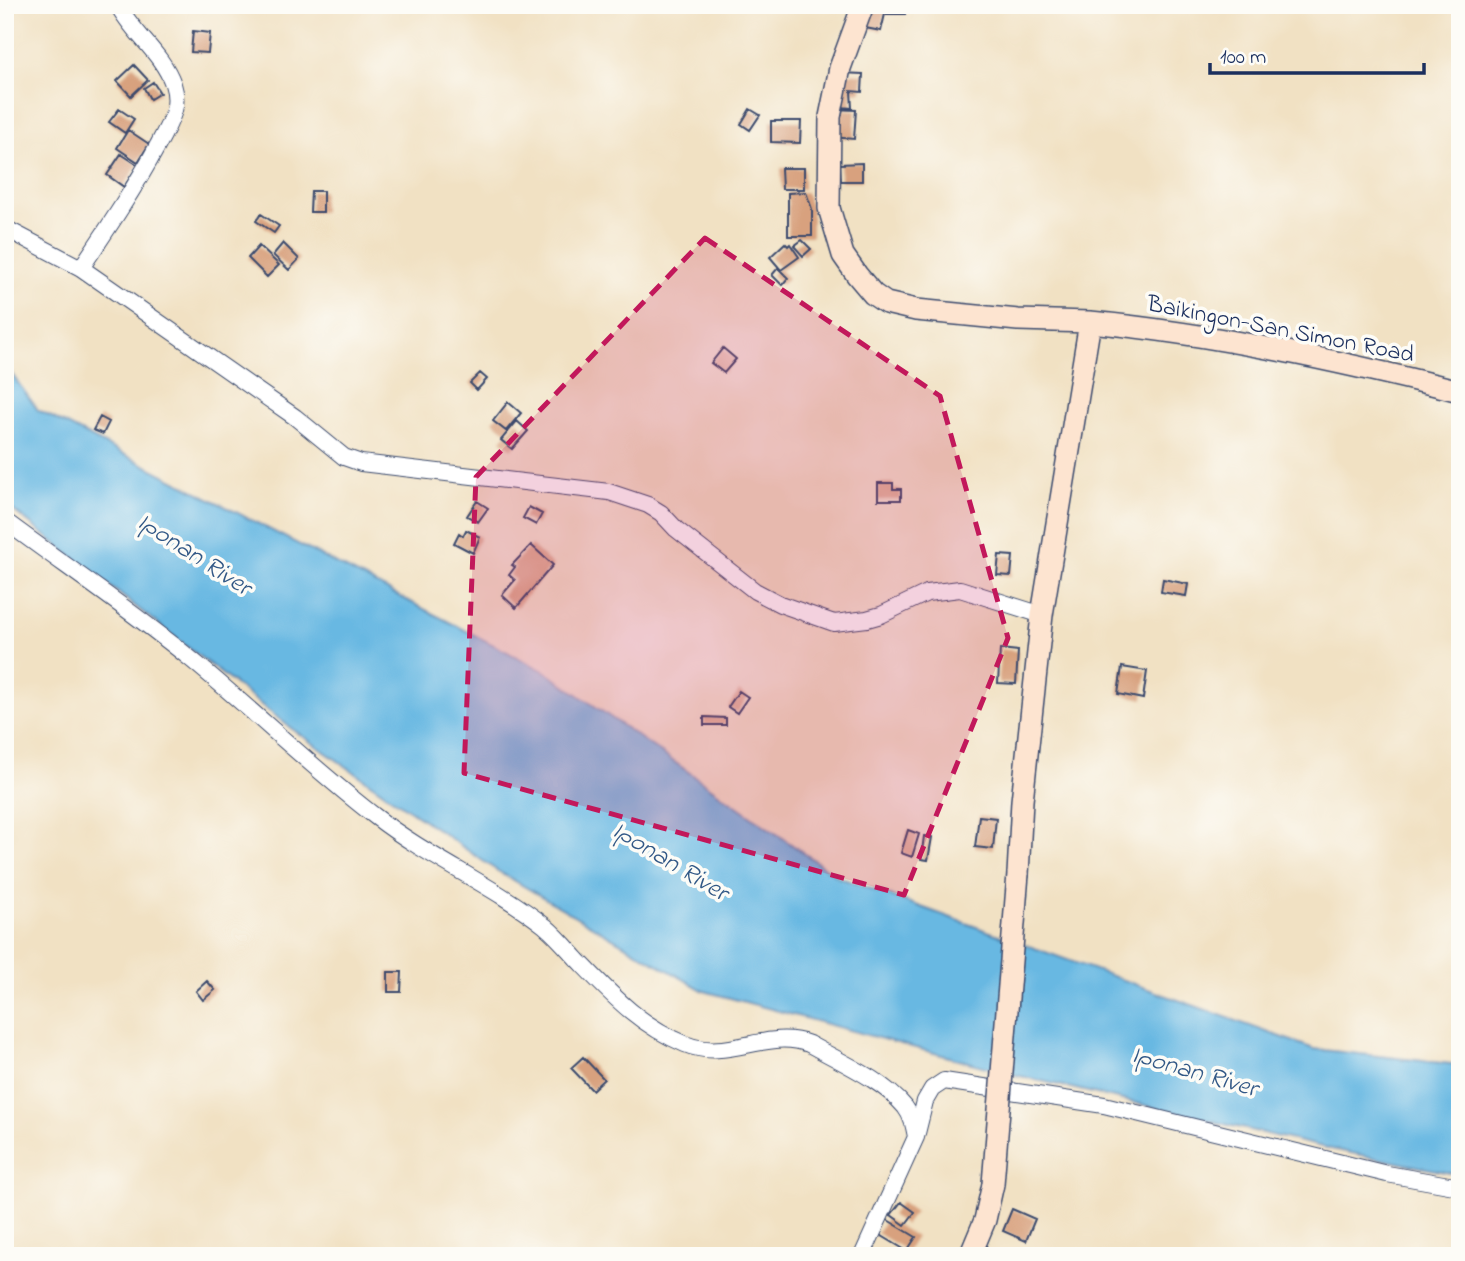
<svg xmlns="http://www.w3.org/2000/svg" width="1465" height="1261" font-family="'Indie Flower',sans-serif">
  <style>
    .water { fill: #67b8e2; stroke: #4174a0; stroke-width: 2 }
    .building { fill: #d8a17e }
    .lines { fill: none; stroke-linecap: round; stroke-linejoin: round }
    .street-casing { stroke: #3b4a6d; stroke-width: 18 }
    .secondary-casing { stroke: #3b4a6d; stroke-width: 24 }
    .street { stroke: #fff; stroke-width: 16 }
    .secondary { stroke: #fde4d0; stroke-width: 21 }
    .secondary-bridge-casing { stroke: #3b4a6d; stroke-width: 24; stroke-linecap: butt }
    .secondary-bridge { stroke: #fde4d0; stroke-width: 21 }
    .marked { fill: #c2185b; fill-opacity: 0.2; stroke: #c2185b; stroke-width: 5; stroke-dasharray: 14 9; stroke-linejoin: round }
    .labels { text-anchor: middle; stroke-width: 7; stroke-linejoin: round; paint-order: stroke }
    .street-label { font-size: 24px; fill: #1b2f5e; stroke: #fdfcf7 }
    .water-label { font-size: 26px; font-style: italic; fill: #325886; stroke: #fdfcf7 }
  </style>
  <rect width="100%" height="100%" fill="#fdfcf7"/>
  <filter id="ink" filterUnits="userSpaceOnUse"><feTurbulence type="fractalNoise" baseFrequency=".0143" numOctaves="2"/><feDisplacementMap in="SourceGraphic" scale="14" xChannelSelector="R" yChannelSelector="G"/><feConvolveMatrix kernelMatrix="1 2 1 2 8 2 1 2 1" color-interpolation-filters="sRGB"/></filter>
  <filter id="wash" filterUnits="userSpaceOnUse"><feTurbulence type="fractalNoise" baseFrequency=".00686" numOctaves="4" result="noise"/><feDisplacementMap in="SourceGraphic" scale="28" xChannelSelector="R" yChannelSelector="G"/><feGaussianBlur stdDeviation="1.57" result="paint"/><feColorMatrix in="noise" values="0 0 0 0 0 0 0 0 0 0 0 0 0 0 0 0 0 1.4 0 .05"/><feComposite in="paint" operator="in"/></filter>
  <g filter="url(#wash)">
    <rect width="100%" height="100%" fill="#f1e1c3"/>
    <path class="water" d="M5,365L38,410L546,672L838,877L1314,1049L1460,1065V1175L1331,1149L1016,1075L704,991L496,870L292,729L5,504Z"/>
    <g id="blocks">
      <path class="building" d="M860,5H904L905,14H885L881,31L855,26Z
        M193,31L210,33L208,53L191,52Z
        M134,65L148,80L131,96L117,81Z
        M841,73L863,74L862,92L851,91L852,108L840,107Z
        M153,82L160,93L150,99L144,88Z
        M119,109L134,119L125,133L109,122Z
        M750,109L760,115L750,130L741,124Z
        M834,109L856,110L854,139L832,137Z
        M771,121H801L800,143L771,142Z
        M128,130L149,144L138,162L117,148Z
        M121,154L138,165L124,187L107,175Z
        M862,163V181H841L840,164Z
        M781,168H804V189H782Z
        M311,191H323V212H310Z
        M806,192L812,209V236H788V193Z
        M261,214L279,226L274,233L256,221Z
        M802,240L811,249L803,256L794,246Z
        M283,243L299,259L289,270L273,255Z
        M785,243L788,246L790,244L799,257L781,270L770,257Z
        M259,246L279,265L267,277L248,258Z
        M778,268L788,278L782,285L772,275Z
        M723,348L736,359L724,373L711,363Z
        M480,373L487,379L477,390L470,383Z
        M508,402L521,413L506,431L493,421Z
        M100,417L109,422L103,434L93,430Z
        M517,421L528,431L512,449L501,440Z
        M878,483H893V489H901V500H878Z
        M477,501L488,508L478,522L467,516Z
        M529,507L542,514L536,525L523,518Z
        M466,530L480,537L473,553L454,543L459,533L463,536Z
        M531,545L553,565L516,608L502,595L515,580L509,575L515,567L512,565Z
        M999,555L1013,556L1011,576L997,575Z
        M1163,579L1188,584L1186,596L1161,592Z
        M1000,649L1018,651L1016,684L998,683Z
        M1122,667L1147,671L1143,699L1118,694Z
        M739,691L748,697L737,713L728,707Z
        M704,717L726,718V725H704Z
        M979,816L996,818L993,849L975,847Z
        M908,830L919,834L912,857L901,853Z
        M924,836L932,837L928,860L921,859Z
        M388,972H402L401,992H388Z
        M207,981L215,990L203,1000L196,991Z
        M583,1057L604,1079L592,1090L571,1068Z
        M901,1202L915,1212L905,1225L891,1215Z
        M1012,1209L1035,1219L1026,1241L1003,1231Z
        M886,1219L916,1237L907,1251L877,1233Z"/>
    </g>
  </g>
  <g filter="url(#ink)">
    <use href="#blocks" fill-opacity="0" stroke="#3b4a6d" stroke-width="2"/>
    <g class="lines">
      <defs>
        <path id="street" d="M5,228L81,268L295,417L344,457L361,463L609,492L648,505L661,513L676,529L755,591L780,604L834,623L867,619L881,615L927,593L960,589L1042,615
          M81,268C108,228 135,188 158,145C164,133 173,119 175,106C176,99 175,90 173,84C162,53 133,34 118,5
          M5,521C67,567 132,611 192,660C254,711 312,768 376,817C429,858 493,885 545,926C557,936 568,949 578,960C612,995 639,1025 685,1044C728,1062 767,1028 809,1044C839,1061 883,1080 905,1107C912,1116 914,1126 916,1137
          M862,1256L916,1137L925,1101L932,1089L944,1081L1104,1105L1387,1174L1460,1187"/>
        <path id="secondary" d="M863,5L840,68L830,117L829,208L843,255L857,275L873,294L886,303L916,310L1018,320L1090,322L1042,615L1022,801L1018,874
          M1090,322C1216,334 1338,361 1460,391
          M970,1256L985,1220L993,1184"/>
      </defs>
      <use href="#street" class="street-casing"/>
      <use href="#secondary" class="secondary-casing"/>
      <use href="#street" class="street"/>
      <use href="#secondary" class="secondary"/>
      <defs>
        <path id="secondary-bridge" d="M993,1184L1018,874"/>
      </defs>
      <use href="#secondary-bridge" class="secondary-bridge-casing"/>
      <use href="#secondary-bridge" class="secondary-bridge"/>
    </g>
  </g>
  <path class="marked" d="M705,238L940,396L1008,638L904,895L464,773L476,477Z"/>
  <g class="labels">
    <g class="street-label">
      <text transform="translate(1281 328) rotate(11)" y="8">Baikingon-San Simon Road</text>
    </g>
    <g class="water-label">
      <text transform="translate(195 553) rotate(33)" y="9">Iponan River</text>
      <text transform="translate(671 860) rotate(31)" y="9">Iponan River</text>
      <text transform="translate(1195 1070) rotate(16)" y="9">Iponan River</text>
    </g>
  </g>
  <rect width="1465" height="1261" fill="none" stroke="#fdfcf7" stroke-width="28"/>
  <path d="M1210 63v10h214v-10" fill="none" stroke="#1b2f5e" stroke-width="3.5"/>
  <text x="1220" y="63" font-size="21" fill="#1b2f5e" stroke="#fdfcf7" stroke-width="5" paint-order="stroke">100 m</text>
</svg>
